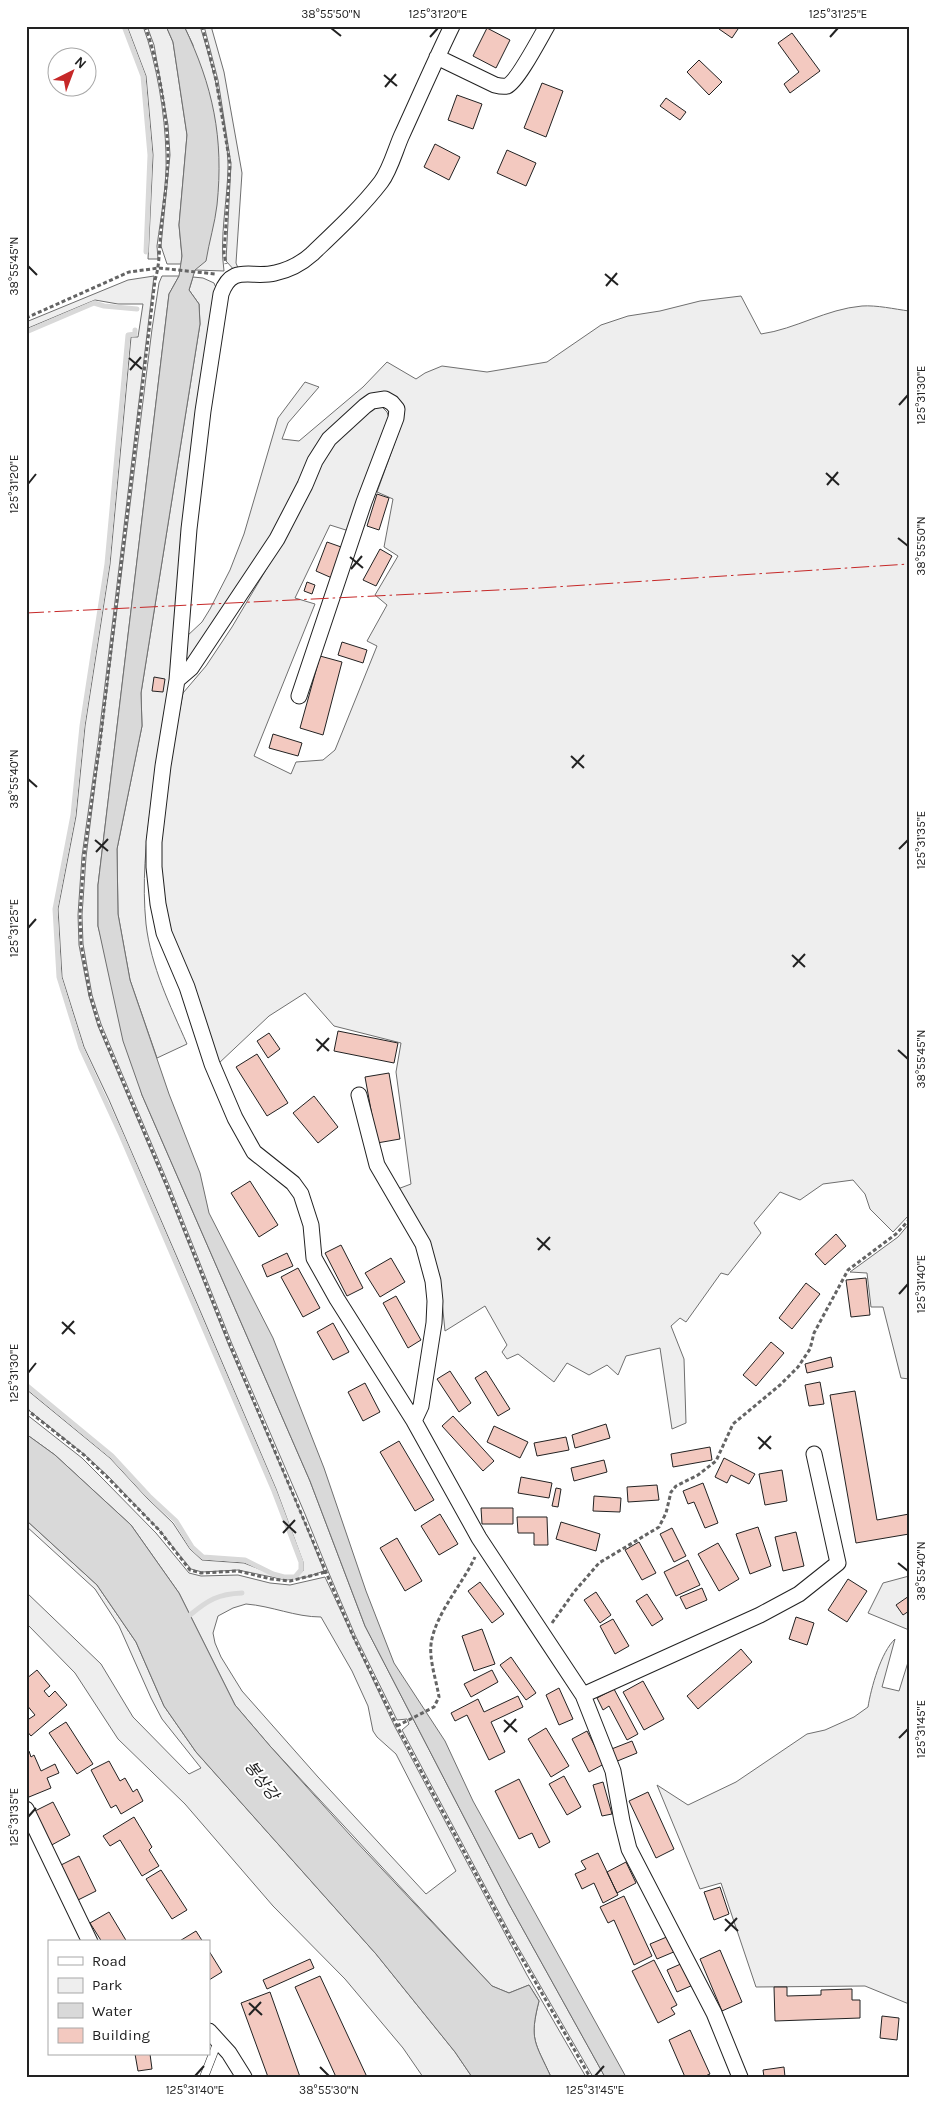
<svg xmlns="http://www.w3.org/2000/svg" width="935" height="2103" font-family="Karla,'Noto Sans KR',sans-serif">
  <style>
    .green { fill: #eee; stroke: #6f6f6f; fill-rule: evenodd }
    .water { fill: #d9d9d9; stroke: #6f6f6f }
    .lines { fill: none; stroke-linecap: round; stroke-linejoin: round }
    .stream { stroke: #d9d9d9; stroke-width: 5 }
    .building { fill: #f3c9c0; stroke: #222 }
    .service-casing { stroke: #222; stroke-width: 9 }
    .minor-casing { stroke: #222; stroke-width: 17 }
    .path { stroke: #646464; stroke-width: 3; stroke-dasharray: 4 2.5; stroke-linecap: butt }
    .service { stroke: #fff; stroke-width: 8 }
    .minor { stroke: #fff; stroke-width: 15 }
    .power { stroke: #c62828; stroke-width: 1; stroke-dasharray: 18 4 2.5 4; stroke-linecap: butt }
    .ticks { fill: none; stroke: #222; stroke-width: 2 }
    .labels { text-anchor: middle; stroke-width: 4; stroke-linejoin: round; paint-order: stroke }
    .water-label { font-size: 16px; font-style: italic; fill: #222; stroke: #fff }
    .neatline { fill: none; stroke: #222; stroke-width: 2 }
    .ticks-label { font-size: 12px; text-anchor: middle; fill: #222 }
  </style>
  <rect width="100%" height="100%" fill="#fff"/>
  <path class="green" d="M127,26H143C157,64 165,114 166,154C167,185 161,216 157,246L158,259H148L153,155L150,121L146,76Z
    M147,26H166L173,42L187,135L179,225L182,256L181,264H167L161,246L170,155L168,125L154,45Z
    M184,26H200C213,68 227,120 228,165C228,199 219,237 224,271L195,270L193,45Z
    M204,26H211L224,72L242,173L236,263L238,268L236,272L226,261L231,164L218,80Z
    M154,276L98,743L82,856L78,915L79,945L89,996L98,1026L166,1187L229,1346L302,1516L324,1571L307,1577L286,1580L238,1570L202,1572L191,1569L159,1530L108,1476L85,1455L26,1408V1389L110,1458L147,1498L173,1523L190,1549L202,1560L244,1563L285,1579L296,1578L303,1571V1562L276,1489L198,1306L109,1100L84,1047L62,977L58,909L76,816L85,726L110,564L131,337H138L143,304H118L95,300L26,329V322L128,280Z
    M162,276H179L169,294L98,885V926L142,1095L310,1481L365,1626L509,1904L605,2077H593L511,1935L402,1730L409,1724L407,1719L397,1720L355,1635L328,1571L305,1514L232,1344L169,1185L101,1024L92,995L83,944L82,915L86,857L152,329L159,283Z
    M193,277L203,278L214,283L217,290C202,421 189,553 171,684C160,763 138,843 146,924C151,967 170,1005 187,1044L157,1058L130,980L118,914L117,849L142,726L141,693L200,324L199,304L189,290Z
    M741,296L761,334C796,329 826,309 862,306C877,305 894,309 909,311V1215L893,1232L870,1209L865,1194L853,1180L823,1184L800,1200L780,1192L754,1223L761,1233L728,1275L721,1273L686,1322L680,1318L671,1326L684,1359L686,1423L672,1429L660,1348L626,1356L618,1375L607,1365L589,1375L567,1363L554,1382L518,1354L507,1359L502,1352L507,1345L485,1306L445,1331L441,1291L395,1190L411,1184L396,1072L401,1043L334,1026L305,993L269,1016L218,1064L179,960L163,905L159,849L168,770L183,693L206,666L232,627L283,541L327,449L374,407L381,406L387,412L389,418L349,531L330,525L295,598L315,604L254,756L291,774L296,762L323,760L335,750L377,646L367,641L387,605L375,595L398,556L384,547L393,499L377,492L403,420L402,405L392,394L330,432L276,536L184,667L186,637L202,622L210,609L230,570L244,534L278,418L305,382L319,387L288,423L282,439L299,441L363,387L387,362L416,379L425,373L442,366L487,372L547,362L601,325L628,316L660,311L700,301Z
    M909,1224V1379L901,1378L883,1307H871L867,1273L850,1272L898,1237Z
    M26,1414L82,1458L104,1480L156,1533L189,1573L201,1576L238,1575L270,1583L290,1585L325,1577L395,1727L527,1975L586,2077H551C535,2042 529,2040 539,2001L529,1985L509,1993L492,1986L270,1746L235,1705L179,1593L131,1525L55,1455L26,1434ZM246,1604C272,1606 295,1617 321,1617L352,1671L368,1706L373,1731L377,1737L396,1754L456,1871L426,1894L318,1777L242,1691L221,1657L215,1643L213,1633L218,1616L233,1608Z
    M26,1520L97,1585L136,1642L164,1706L196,1752L376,1954L455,2052L472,2077H423L403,2048L345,1979L273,1906L185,1804L118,1739L75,1673L26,1623V1592L101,1664L133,1717L189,1774L201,1768L162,1719L151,1698L119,1626L95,1589L26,1526Z
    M909,1576V1630L868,1613L883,1583Z
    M895,1639L882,1687L899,1691L909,1659V2004L865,1986L756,1987L721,1883L700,1889L657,1785L688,1805L736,1782L807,1734L825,1730L854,1717L868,1707C871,1688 881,1652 895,1639Z"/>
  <path class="water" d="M166,26H184C213,86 224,138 217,205C215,223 209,242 206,261L195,270L189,290L199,304L200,324L141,693L142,726L117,849L118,914L130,980L169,1094L200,1173L209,1213L273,1338L324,1468L366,1591L394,1663L445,1741L473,1801L626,2077H605L509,1904L365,1626L310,1481L142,1095L123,1041L98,926V885L169,294L179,276L182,256L179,225L187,135L173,42Z
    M26,1434L55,1455L131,1525L179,1593L235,1705L270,1746L350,1835L492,1986L509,1993L529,1985L539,2001C529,2040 535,2042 551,2077H472L455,2052L376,1954L196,1752L164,1706L136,1642L97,1585L26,1520Z"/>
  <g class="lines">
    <path class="stream" d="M124,26L143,76L150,155L146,252
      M26,332L94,303L104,306L137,309
      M26,1385L112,1456L149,1496L176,1521L192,1547L203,1557L245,1560L273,1574L284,1577H295L301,1570V1562L274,1491L121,1135L81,1048L59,977L55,909L73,815L82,726L107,564L128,335L135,334V330
      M190,1615C208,1600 218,1594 242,1593"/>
  </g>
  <path class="building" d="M721,26H740L732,38L719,29Z
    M487,28L510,40L496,68L473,56Z
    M792,33L820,71L790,93L784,84L799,72L778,43Z
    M699,60L722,82L709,95L687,72Z
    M542,83L563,91L546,137L524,128Z
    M457,95L482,104L473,129L448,120Z
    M666,98L686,112L680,120L660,106Z
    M435,144L460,157L449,180L424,167Z
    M507,150L536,163L526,186L497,173Z
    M377,494L389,498L379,530L367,526Z
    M327,542L344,548L332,578L316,571Z
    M380,549L392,556L376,586L363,580Z
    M307,582L315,585L312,594L304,591Z
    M342,642L367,650L363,663L338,655Z
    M320,656L342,662L323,735L300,728Z
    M154,677L165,679L163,692L152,691Z
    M273,734L302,743L298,756L269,748Z
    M338,1031L398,1043L394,1063L334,1051Z
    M269,1033L280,1049L268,1058L257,1041Z
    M257,1054L288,1103L267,1116L236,1067Z
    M389,1073L400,1139L377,1143L365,1077Z
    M314,1096L338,1127L318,1143L293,1113Z
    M250,1181L278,1225L259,1237L231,1193Z
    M836,1234L846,1246L825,1265L815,1254Z
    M341,1245L363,1288L347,1296L325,1253Z
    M287,1253L293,1266L267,1277L262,1265Z
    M391,1258L405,1282L380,1297L365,1273Z
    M298,1268L320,1308L303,1317L281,1277Z
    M866,1278L870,1315L851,1317L846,1280Z
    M806,1283L820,1294L792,1329L779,1318Z
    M396,1296L421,1340L408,1348L383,1303Z
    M333,1323L349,1352L333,1360L317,1332Z
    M771,1342L784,1353L756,1386L743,1375Z
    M831,1357L833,1367L807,1373L805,1364Z
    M450,1371L471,1403L459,1412L437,1379Z
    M486,1371L510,1409L498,1416L475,1378Z
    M820,1382L824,1404L809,1406L805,1385Z
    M365,1383L380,1412L363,1421L348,1392Z
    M855,1391L877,1520L909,1514V1534L856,1543L830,1395Z
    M453,1416L494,1461L483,1471L442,1426Z
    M606,1424L610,1438L575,1448L572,1435Z
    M494,1426L528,1442L520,1458L487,1442Z
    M566,1437L569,1450L537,1456L534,1443Z
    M399,1441L434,1500L415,1511L380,1452Z
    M710,1447L712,1460L673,1467L671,1454Z
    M724,1458L755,1474L749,1484L731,1475L727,1483L715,1477Z
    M604,1460L607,1472L574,1481L571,1468Z
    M782,1470L787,1501L765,1505L759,1474Z
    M521,1477L552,1483L549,1498L518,1493Z
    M703,1483L718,1523L705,1528L694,1502L688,1504L683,1491Z
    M657,1485L659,1500L628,1502L627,1487Z
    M556,1488L561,1489L558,1507L552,1506Z
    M594,1496L621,1498L620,1512L593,1511Z
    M481,1508H513V1524H482Z
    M440,1514L458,1544L439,1555L421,1526Z
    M517,1517H547L548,1545H534V1533H518Z
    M561,1522L600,1534L596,1551L556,1539Z
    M758,1527L771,1566L750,1574L736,1534Z
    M672,1528L686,1556L674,1562L660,1534Z
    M796,1532L804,1566L783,1571L775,1537Z
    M397,1538L422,1581L405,1591L380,1548Z
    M639,1542L656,1573L642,1580L625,1550Z
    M718,1543L739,1579L719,1591L698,1554Z
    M688,1560L700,1585L676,1596L664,1572Z
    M848,1579L867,1591L847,1622L828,1610Z
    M480,1582L504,1614L492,1623L468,1591Z
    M702,1588L707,1600L686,1609L680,1597Z
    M596,1592L611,1615L600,1623L584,1600Z
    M647,1594L663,1619L652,1626L636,1601Z
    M909,1596V1611L903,1615L896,1605Z
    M796,1617L814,1623L807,1645L789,1639Z
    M613,1619L629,1646L615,1654L600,1626Z
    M482,1629L495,1664L474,1671L462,1636Z
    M741,1649L752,1662L698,1709L687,1696Z
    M511,1657L536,1693L526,1700L500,1665Z
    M37,1670L50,1686L44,1691L49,1697L55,1691L67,1705L31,1736L26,1730V1716L29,1719L35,1715L26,1704V1679Z
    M492,1670L498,1682L471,1697L464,1684Z
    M643,1681L664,1719L644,1730L623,1692Z
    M559,1688L573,1719L559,1725L546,1695Z
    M614,1689L638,1734L627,1740L609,1706L603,1710L597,1698Z
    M518,1696L523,1707L491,1722L505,1752L489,1760L467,1715L455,1721L451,1713L478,1699L484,1712Z
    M66,1722L93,1764L77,1774L49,1733Z
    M546,1728L569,1766L551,1777L528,1739Z
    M587,1731L604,1764L589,1772L572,1739Z
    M632,1741L637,1753L615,1762L609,1750Z
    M29,1751L31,1757L34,1755L41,1771L55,1764L59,1773L47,1778L51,1788L29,1797L26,1791V1752Z
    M109,1761L120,1781L125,1778L133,1792L137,1789L143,1801L121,1814L116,1805L111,1808L91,1770Z
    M564,1776L581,1807L567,1815L549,1784Z
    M519,1779L550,1842L539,1848L532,1833L519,1839L495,1791Z
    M603,1782L612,1814L602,1816L593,1785Z
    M648,1792L674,1849L656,1858L629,1801Z
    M53,1802L70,1835L48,1847L31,1813Z
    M134,1817L152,1847L149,1850L159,1866L142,1876L120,1840L110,1846L103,1836Z
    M598,1853L618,1895L603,1903L594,1883L582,1889L575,1874L586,1869L581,1861Z
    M79,1856L96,1891L74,1902L57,1867Z
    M626,1862L636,1883L617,1893L607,1872Z
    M161,1870L187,1910L172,1919L146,1879Z
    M720,1887L729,1914L714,1920L704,1892Z
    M624,1896L652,1956L634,1965L614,1920L608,1923L600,1907Z
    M109,1912L127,1942H102L90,1923Z
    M196,1931L203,1942H178Z
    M669,1936L676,1951L657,1959L650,1944Z
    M720,1950L742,2002L722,2011L700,1959Z
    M209,1951L222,1972L209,1980Z
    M310,1959L314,1968L267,1989L263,1980Z
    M654,1960L677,2005L671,2008L675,2014L658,2023L632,1971Z
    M683,1963L693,1985L677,1992L667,1970Z
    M320,1976L367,2077H336L295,1987Z
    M774,1987H787V1996L821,1995V1990L852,1989V2000H860V2018L775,2021Z
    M270,1992L300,2077H268L241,2003Z
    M882,2016L899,2018L897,2040L880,2038Z
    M690,2030L710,2074L703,2077H685L669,2040Z
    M135,2054H150L152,2069L138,2071Z
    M784,2067L785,2077H764L763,2070Z"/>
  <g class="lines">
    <defs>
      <path id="service" d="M204,2077L218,2041"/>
      <path id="minor" d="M452,26C434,63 418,100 401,137C395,151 390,170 381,182C361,208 336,231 312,254C302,263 289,270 275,273C251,279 232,263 221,294L203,411L189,529L177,680L163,766L154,842V867L158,904L164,933L187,987L212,1064L235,1118L254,1152L293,1183L301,1194L311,1225L314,1258L337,1299L414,1421L479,1538L583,1695L613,1771L622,1821L629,1849L714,2013L740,2077
        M437,57L495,85C499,86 503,87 507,86C517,82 540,38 547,26
        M177,680L191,668L277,539L305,485L315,461L329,439L365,406L372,401L385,399L392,403L397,409L396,418L364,502L299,696
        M359,1095L377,1165L423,1244L433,1281L435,1301L434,1323L421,1406L414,1421
        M583,1695L760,1615L799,1594L838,1563L814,1454
        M26,1809L90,1942
        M209,2031L229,2053L244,2077"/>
    </defs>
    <use href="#service" class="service-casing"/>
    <use href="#minor" class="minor-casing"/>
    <path class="path" d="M145,26C159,64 167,114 168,154C168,180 163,206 161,231C159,248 160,264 155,280L100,743L84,856L80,915L81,944L90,995L99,1025L167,1186L230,1345L353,1636L397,1726L509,1936L590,2077
      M202,26L216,80L230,164L224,253L226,264
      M26,318L129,272L159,268L215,274
      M26,1409L84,1455L107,1477L159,1530L190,1570L201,1573L238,1571L271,1579L290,1581L326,1572
      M552,1623L574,1592L599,1563L659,1527L666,1513L671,1492L676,1486L698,1475L716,1461L733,1424L780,1385L798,1367L810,1349L814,1333L848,1270L896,1234L909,1220
      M397,1726L434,1707L439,1697C437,1684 432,1669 431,1655C427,1623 462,1586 475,1557"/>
    <use href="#service" class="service"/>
    <use href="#minor" class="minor"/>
    <path class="power" d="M26,613L539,588L909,564"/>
  </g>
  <path class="ticks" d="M331,28L341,36M430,37L438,28M830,37L838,28M384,75L397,86M385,87L396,74M28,266L37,275M605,274L618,285M606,286L617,273M129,358L142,369M130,370L141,357M899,405L908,395M826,473L839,485M28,484L36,474M827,485L838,472M898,538L908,546M350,557L363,568M351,569L362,556M571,756L584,768M572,768L584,755M28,779L37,787M95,840L108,851M899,849L908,840M96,852L108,839M28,928L36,919M792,955L805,967M793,967L805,954M316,1039L329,1051M898,1050L908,1059M317,1051L329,1038M537,1238L550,1250M538,1250L550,1237M899,1294L908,1284M62,1322L75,1334M62,1334L74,1321M28,1373L36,1363M758,1437L771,1449M759,1449L771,1436M283,1521L296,1533M283,1533L295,1520M898,1563L908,1571M504,1720L517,1732M504,1732L516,1719M899,1738L908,1729M28,1817L36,1808M725,1919L738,1931M725,1931L737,1918M249,2003L262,2015M249,2015L261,2002M320,2067L329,2076M195,2076L204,2066M595,2076L604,2066"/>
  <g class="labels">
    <g class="water-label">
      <text transform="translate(262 1780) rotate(53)" y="6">봉상강</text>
    </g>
  </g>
  <rect width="935" height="2103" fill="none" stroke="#ffffff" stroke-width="55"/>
  <rect x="48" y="1940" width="162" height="115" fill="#ffffff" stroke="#a7a7a7"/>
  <rect x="58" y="1957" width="25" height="8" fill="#ffffff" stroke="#a7a7a7"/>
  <text x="92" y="1966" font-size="15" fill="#222222">Road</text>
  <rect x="58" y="1978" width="25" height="15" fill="#eeeeee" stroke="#a7a7a7"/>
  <text x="92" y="1990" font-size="15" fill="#222222">Park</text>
  <rect x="58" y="2003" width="25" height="15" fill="#d9d9d9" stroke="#a7a7a7"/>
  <text x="92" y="2016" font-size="15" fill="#222222">Water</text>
  <rect x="58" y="2028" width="25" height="15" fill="#f3c9c0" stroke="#a7a7a7"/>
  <text x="92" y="2040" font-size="15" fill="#222222">Building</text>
  <g transform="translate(72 72) rotate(42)"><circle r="24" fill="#ffffff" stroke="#a7a7a7"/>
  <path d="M0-4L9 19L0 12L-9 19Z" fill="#c62828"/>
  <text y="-8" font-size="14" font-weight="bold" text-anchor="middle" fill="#222222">N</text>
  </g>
  <rect x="28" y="28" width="880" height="2048" class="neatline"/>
  <g class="ticks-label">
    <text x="331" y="18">38°55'50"N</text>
    <text x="438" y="18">125°31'20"E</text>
    <text x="838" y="18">125°31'25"E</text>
    <text transform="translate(14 266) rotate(-90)" y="4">38°55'45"N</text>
    <text transform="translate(921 395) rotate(-90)" y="4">125°31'30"E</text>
    <text transform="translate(14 484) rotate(-90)" y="4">125°31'20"E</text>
    <text transform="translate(921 546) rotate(-90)" y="4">38°55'50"N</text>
    <text transform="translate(14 779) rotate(-90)" y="4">38°55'40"N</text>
    <text transform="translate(921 840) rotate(-90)" y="4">125°31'35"E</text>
    <text transform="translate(14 928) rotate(-90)" y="4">125°31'25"E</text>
    <text transform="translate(921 1059) rotate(-90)" y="4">38°55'45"N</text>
    <text transform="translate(921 1284) rotate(-90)" y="4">125°31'40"E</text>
    <text transform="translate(14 1373) rotate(-90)" y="4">125°31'30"E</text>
    <text transform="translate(921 1571) rotate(-90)" y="4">38°55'40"N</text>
    <text transform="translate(921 1729) rotate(-90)" y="4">125°31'45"E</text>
    <text transform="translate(14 1817) rotate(-90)" y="4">125°31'35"E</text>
    <text x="195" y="2094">125°31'40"E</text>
    <text x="329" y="2094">38°55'30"N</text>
    <text x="595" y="2094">125°31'45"E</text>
  </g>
</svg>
